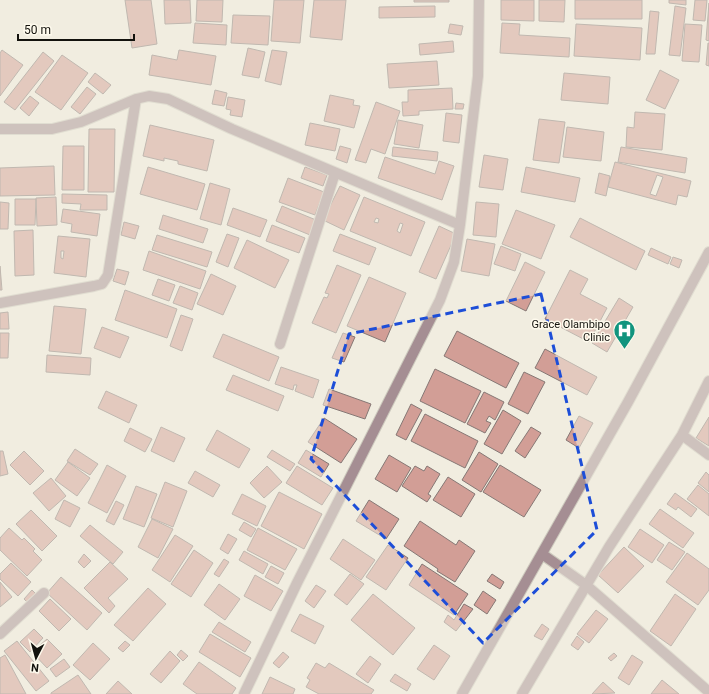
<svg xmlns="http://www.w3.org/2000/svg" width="709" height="694" font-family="Roboto,sans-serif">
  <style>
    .building { fill: #d29e96; stroke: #867875; fill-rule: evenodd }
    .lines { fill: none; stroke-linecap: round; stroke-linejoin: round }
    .minor-casing { stroke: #cdcabe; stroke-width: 12 }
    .minor { stroke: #a58e93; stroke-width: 10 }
    .marked { fill: none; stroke: #1d4ed8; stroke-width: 3; stroke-dasharray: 8 5; stroke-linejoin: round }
    .labels { text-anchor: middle; stroke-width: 3; stroke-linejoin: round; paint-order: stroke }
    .poi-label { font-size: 11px; fill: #13120d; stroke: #fefaed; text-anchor: end }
  </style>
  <rect width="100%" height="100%" fill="#f1ede0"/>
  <path class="building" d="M125,0H151L157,44L132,48Z
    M164,0H190L191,23L165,24Z
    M197,0H223L222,22L196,21Z
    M274,0H304L300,43L271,41Z
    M314,0H346L342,40L310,37Z
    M414,0H449V2H414Z
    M501,0H534V21L501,20Z
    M539,0H565L564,22L539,21Z
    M575,0H642V19H575Z
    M669,0H686V5L669,3Z
    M695,0H707L705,21L693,20Z
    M709,3V41L706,40Z
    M435,6V17L379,18V7Z
    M675,6L686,8L680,56L669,55Z
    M650,11L659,12L655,54H646Z
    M233,15L270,16L268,45L231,43Z
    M195,23L227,25L226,45L193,43Z
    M502,23L520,24L519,35L570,38L569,57L500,53Z
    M450,24L463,26L461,35L448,33Z
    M576,24L642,28L640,60L574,56Z
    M685,24L702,25L699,62L682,61Z
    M453,41L454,52L420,55L419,44Z
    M708,43H709V66L706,65Z
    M248,48L265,52L259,78L242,75Z
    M2,50L23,65L0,96V53Z
    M179,50L216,56L211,85L149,75L152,55L177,60Z
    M272,50L287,52L281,85L265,81Z
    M43,52L54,61L15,110L4,102Z
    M62,55L88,73L61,110L35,92Z
    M437,61L439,85L389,88L387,64Z
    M660,70L679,80L665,109L646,100Z
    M95,73L111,85L103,94L88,82Z
    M564,73L610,77L608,104L561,100Z
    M87,87L96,94L80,114L71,107Z
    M452,88L453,109L419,111V115L403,116L402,102H408V90Z
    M215,90L227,93L224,106L212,104Z
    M330,95L354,100L353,105L360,106L354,128L324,121Z
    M30,96L39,103L29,116L20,108Z
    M228,97L245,100L242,117L230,115L231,110L226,109Z
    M376,102L400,111L385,154L371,149L366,163L355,160Z
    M456,103L464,104L463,109H455Z
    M635,112L665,114L662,150L626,147L627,127L634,128Z
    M446,113L462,115L459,143L443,141Z
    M539,119L565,122L559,163L533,160Z
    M398,120L423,125L419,148L394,144Z
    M310,123L340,129L335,151L305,145Z
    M150,125L214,140L207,171L178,164V161L164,158V161L143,156Z
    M567,127L604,132L601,161L563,157Z
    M89,129H115L114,192H88Z
    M63,146H84V190H62Z
    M340,146L351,149L347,163L336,159Z
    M393,147L438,152L437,161L392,156Z
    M621,147L687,158L685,173L618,162Z
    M484,155L508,159L503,190L479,187Z
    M385,157L435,174L439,161L454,166L442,200L378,178Z
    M615,162L691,181L687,197L678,195L676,205L608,187ZM657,175L663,177L656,196L650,194Z
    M54,166L55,195L0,196V168Z
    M148,167L205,184L197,210L140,194Z
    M305,167L327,175L323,186L301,178Z
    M526,167L580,178L575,202L521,192Z
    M599,173L610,176L606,196L595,193Z
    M288,178L324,192L315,215L279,202Z
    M210,183L230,189L221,225L200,219Z
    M340,186L360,195L344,230L323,220Z
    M62,194L107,195V210H80L81,204L62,203Z
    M56,197L57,225L37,226L36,198Z
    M364,197L425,222L411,256L350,231ZM376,218L379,219L378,223L374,222ZM400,223L403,224L400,233L397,231Z
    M15,199H36L35,225H15Z
    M0,202L9,203L8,229H0Z
    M476,202L499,204L496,237L473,235Z
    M282,206L316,220L310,235L276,221Z
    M233,208L267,220L260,237L227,225Z
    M63,209L100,214L97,236L71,232L72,224L61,222Z
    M516,210L555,225L541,259L502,244Z
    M163,215L208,229L203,243L159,229Z
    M580,218L645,251L636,270L570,237Z
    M124,222L139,226L135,239L121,235Z
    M272,225L305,238L299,253L266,241Z
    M439,226L456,234L436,279L419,272Z
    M33,230L34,275L15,276L14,231Z
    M227,234L239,238L228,267L216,262Z
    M340,234L376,248L369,265L333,251Z
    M157,235L212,252L207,267L152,250Z
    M58,236L90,239L86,277L54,273ZM61,251H64L63,259L61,258Z
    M467,239L495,244L489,276L461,271Z
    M247,240L289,260L275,288L234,268Z
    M501,246L521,254L515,271L494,264Z
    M651,248L671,257L668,264L648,255Z
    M149,251L206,271L200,289L143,270Z
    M673,257L682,260L679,268L670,264Z
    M525,262L545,272L526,311L506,301Z
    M337,265L361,275L336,333L312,323L324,297L327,298L329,294L325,293Z
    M0,266L2,290H0Z
    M117,269L129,272L125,285L113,281Z
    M570,270L588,279L580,294L607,308L589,342L545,319Z
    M211,274L236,286L223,315L197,304Z
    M369,277L406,293L385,342L347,326Z
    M158,279L175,285L169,301L152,295Z
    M180,286L198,293L192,310L173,303Z
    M125,290L177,309L167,338L115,320Z
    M619,298L633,307L607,352L592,343Z
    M54,306L86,309L81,354L49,351Z
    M8,312L9,329H0V313Z
    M181,315L193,319L182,351L170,346Z
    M102,327L129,337L120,358L94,348Z
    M457,331L519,363L506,388L444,356Z
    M0,333H9L8,358H0Z
    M343,333L355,337L344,362L332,358Z
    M223,334L279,357L269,381L213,357Z
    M545,349L597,377L587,395L535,368Z
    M47,355L91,358L90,375L46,372Z
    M281,367L319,380L313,398L295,391L297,385H294L293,390L275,384Z
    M435,369L481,391L465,423L420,401Z
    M524,372L545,382L528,414L508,404Z
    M233,375L284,396L278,411L226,390Z
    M329,389L371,404L365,419L323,405Z
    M106,391L137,405L129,423L98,408Z
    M484,392L504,402L495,420L489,416L486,421L491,423L485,433L467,424Z
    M411,404L422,410L406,440L396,435Z
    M503,410L521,421L502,454L484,444Z
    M425,414L478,441L465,468L411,441Z
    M579,416L593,423L579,448L566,440Z
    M709,417V446L696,438Z
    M324,418L357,439L341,463L308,442Z
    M161,427L185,438L174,462L151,451Z
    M531,427L541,433L525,458L515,451Z
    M130,428L152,439L145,452L124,441Z
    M217,430L250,449L239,468L206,450Z
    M75,449L98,464L90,475L67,461Z
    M272,450L295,464L290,471L267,457Z
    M306,450L329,464L321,477L298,463Z
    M0,451H3L8,474L0,476Z
    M24,451L44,471L30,485L10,465Z
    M479,452L498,464L481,492L462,480Z
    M389,455L411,468L397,492L375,479Z
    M68,462L90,478L77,496L55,480Z
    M107,465L126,476L107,513L88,503Z
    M500,465L541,490L524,517L483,492Z
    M267,466L282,482L264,498L250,483Z
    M297,466L333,488L322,505L286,483Z
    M415,466L424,471L427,466L440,474L428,494L431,496L427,502L402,486Z
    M195,471L220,485L213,497L188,483Z
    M706,472L709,475V492L698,483Z
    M448,477L475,494L461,517L433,500Z
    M51,478L66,496L49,511L33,493Z
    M165,482L187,491L173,527L151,518Z
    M698,485L709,494V516L687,499Z
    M136,486L157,494L144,527L123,519Z
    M279,492L322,514L304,549L261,526Z
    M675,493L697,509L691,517L678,507L676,510L667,504Z
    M242,494L266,506L257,526L232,514Z
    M64,500L80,508L70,527L55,519Z
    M369,500L399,519L386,539L356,521Z
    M116,501L124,505L114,525L106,521Z
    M660,509L694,533L683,548L649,524Z
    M31,510L57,536L42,551L16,524Z
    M152,519L173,529L158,558L138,547Z
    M420,521L456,545L459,540L475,551L455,582L437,571L438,569L404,546Z
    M244,522L256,529L251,537L239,530Z
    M90,525L123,552L113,564L80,536Z
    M9,528L22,540L24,538L35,549L33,551L42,560L27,576L0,550V538Z
    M258,528L297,549L285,570L247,550Z
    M640,529L664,545L652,563L628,547Z
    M228,534L237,539L228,554L220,549Z
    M175,535L193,546L170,582L152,570Z
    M343,539L375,560L361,580L330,559Z
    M669,542L685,552L672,570L657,560Z
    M388,545L408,558L386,590L366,577Z
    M624,547L644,566L618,593L598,575Z
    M194,550L213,563L191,597L171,584Z
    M244,551L268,564L263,574L239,560Z
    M687,553L709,569V590L698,605L666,582Z
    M84,554L91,561L84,568L78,562Z
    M224,559L229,562L219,577L214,574Z
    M110,562L128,579L108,598L115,606L109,613L84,588Z
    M11,563L31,582L18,596L0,579V574Z
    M422,564L468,594L454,615L409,585Z
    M271,566L284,573L278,584L265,577Z
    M350,574L364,584L347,605L334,595Z
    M492,574L504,582L500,589L487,581Z
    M255,575L283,591L271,611L244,596Z
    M61,577L102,613L87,630L47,593Z
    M0,582L12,597L0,607Z
    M219,584L240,599L225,620L204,605Z
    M316,585L326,591L314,608L305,601Z
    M148,588L166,604L133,641L114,625Z
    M32,590L38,596L30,605L24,599Z
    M483,591L496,600L487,614L474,605Z
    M373,594L415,628L393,655L351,620Z
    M675,594L696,609L671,646L650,631Z
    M50,599L71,619L59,631L39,611Z
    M464,604L473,609L456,631L444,622L448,615L454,620Z
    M596,610L608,619L589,643L577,634Z
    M300,614L324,626L315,644L291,631Z
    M219,622L251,642L245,652L212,632Z
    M542,624L549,629L542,640L534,636Z
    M34,629L43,638L30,652L20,642Z
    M210,634L251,658L240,677L199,652Z
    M577,636L584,642L578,650L571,645Z
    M47,639L62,654L47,668L32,652Z
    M17,641L49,681L36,691L4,651Z
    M125,641L130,645L123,652L118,648Z
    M93,643L110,659L90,680L73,665Z
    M434,645L450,656L434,680L417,669Z
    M181,650L188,656L183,661L177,655Z
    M170,651L180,661L161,683L150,674Z
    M283,652L289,657L279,668L273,663Z
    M614,653L617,656L611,661L608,658Z
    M5,655L26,694H0V658Z
    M632,655L643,662L629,685L618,678Z
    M370,656L381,664L368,683L356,674Z
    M64,659L70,667L56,677L50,669Z
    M199,662L236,688L232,694H197L183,684Z
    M316,663L325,668L329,663L374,690L371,694H319L306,687L310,680L307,678Z
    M395,674L411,684L407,691L390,681Z
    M78,675L91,694H51V693Z
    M270,677L295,689L293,694H262Z
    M662,680L679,694H651Z
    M118,681L132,694H106Z
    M603,682L615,693L592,694Z"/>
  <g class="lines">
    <defs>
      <path id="minor" d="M0,129H52L81,122L136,99L149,96L168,99L232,129L460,225
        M0,303L94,286L102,284L108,275L136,99
        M280,344L335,173
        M682,435L709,455
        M542,554L586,585L709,692
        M0,634L44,593
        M244,694L297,583L440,300L454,262L460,225L478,76L479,0
        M462,694L628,402L709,252
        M522,694L609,547L682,435L709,381"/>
    </defs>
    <use href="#minor" class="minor-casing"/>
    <use href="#minor" class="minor"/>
  </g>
  <path d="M0 0H709V694H0ZM541,294L597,530L483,643L311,459L349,334Z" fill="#f1ede0" fill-opacity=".55" fill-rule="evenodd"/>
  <path class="marked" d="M541,294L597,530L483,643L311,459L349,334Z"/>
  <defs>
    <symbol id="hospital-pin" viewBox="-11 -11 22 30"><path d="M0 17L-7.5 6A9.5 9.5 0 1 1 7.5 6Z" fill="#11947e" stroke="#fefaed"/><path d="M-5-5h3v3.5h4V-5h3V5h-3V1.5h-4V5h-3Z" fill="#fff"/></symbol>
  </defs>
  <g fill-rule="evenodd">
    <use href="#hospital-pin" x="612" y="318" width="25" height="34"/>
  </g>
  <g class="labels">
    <g class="poi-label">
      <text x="610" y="328">Grace Olambipo<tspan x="610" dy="13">Clinic</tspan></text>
    </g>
  </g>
  <g transform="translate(36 658) rotate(186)" stroke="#fefaed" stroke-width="3" paint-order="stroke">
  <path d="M0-3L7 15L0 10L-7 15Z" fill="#13120d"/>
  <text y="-6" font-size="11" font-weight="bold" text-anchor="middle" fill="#13120d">N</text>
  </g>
  <path d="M18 34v6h116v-6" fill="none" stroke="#13120d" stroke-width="2"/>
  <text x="24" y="34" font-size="12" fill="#13120d" stroke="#fefaed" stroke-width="3" paint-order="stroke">50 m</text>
</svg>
